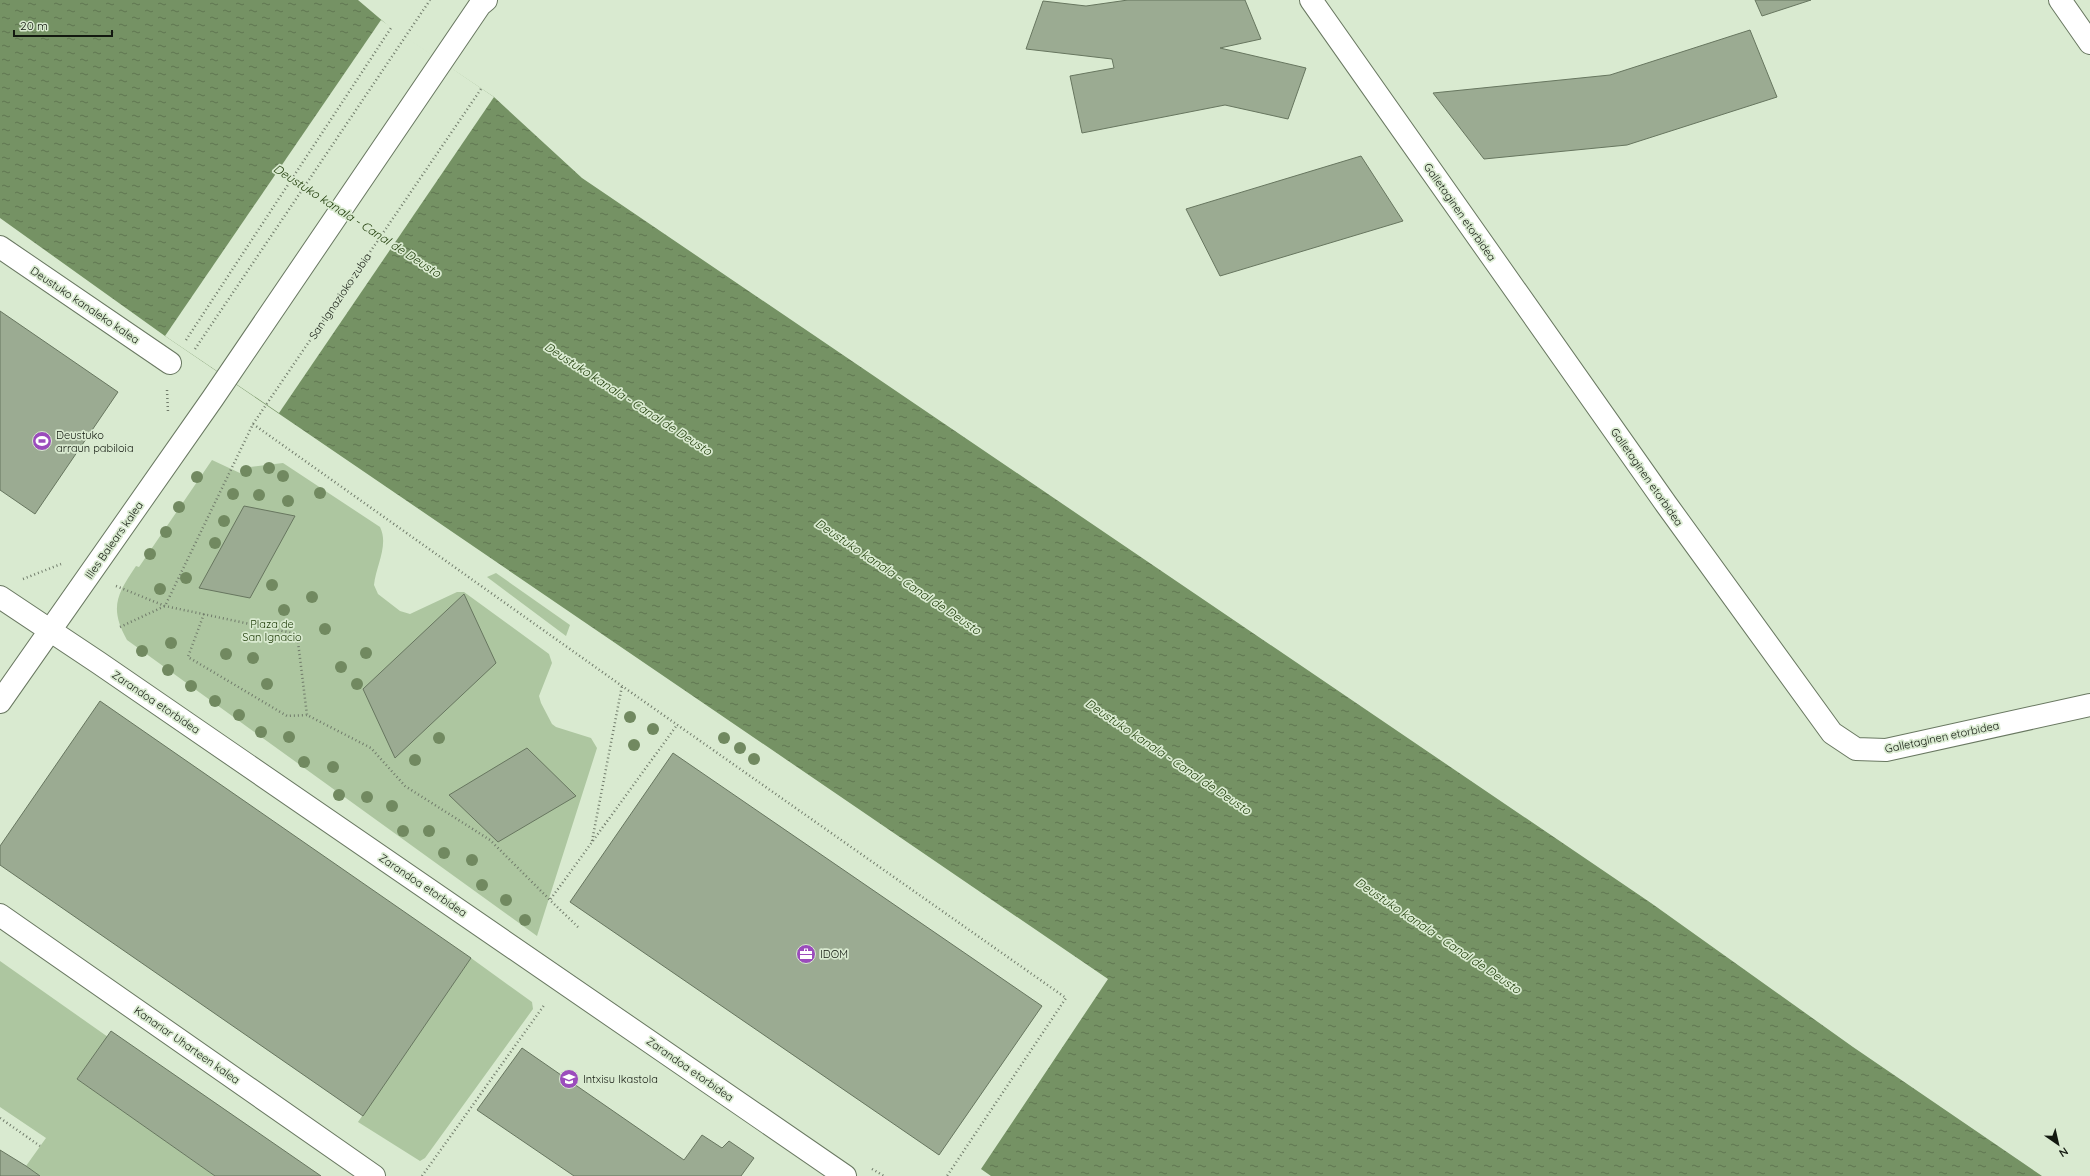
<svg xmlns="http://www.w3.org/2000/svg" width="2090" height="1176" font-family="Quicksand,sans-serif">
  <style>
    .green { fill: #adc6a0 }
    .water { fill: url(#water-ripples) }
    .pier { fill: #d9ead0 }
    .building { fill: #9bab92; stroke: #67765f }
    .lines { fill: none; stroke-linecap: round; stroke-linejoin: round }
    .street-casing { stroke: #697861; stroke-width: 24 }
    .path { stroke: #707b6a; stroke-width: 2.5; stroke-dasharray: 1 3; stroke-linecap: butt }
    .street { stroke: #fff; stroke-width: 22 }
    .tree { fill: #718960 }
    .labels { text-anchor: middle; stroke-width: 3.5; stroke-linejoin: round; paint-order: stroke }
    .street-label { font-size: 11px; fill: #131910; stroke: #d9ead0 }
    .poi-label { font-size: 11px; fill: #131910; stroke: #d9ead0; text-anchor: start }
    .park-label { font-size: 11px; fill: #1c3905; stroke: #d9ead0 }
    .water-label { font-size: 12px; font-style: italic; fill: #213e0b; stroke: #d9ead0 }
  </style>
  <defs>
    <pattern id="water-ripples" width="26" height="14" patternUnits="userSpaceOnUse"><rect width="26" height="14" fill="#759264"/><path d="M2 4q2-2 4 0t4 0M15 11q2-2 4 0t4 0" fill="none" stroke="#5f7651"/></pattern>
  </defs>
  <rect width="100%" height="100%" fill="#d9ead0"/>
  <path class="green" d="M212,460L242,474L250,467L283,463L380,527C389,545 376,566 374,585L378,594L400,611L410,614L457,592H464L549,654L552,663L539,696L541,703L552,724L556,727L591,738L597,748L537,936L127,640C109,608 117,594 136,566L139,567Z
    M496,573L570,625L566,636L487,577Z
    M471,958L532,1002L533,1009L425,1158L420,1161L358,1122Z
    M0,961L108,1037L77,1079L215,1176H40L26,1166L46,1138L0,1107Z"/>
  <path class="water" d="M0,0H358L391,28L494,97L582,178L1651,903L1853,1047L2042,1176H991L981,1169L1108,979L165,336L0,218Z"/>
  <path class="pier" d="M381,20L494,97L279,413L165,336Z"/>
  <path class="building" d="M1128,0H1245L1261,39L1220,48L1306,68L1288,119L1225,105L1082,133L1070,76L1114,68L1112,59L1026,49L1043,1L1086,6Z
    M1755,0H1811L1762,16Z
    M1750,30L1777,97L1627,145L1484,159L1433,93L1610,75Z
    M1361,156L1403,221L1220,276L1186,209Z
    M0,311L118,392L35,514L0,490Z
    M244,506L295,516L250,598L199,588Z
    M464,594L496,663L395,758L363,689Z
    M100,701L471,958L363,1116L0,865V846Z
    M527,748L576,796L498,842L449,795Z
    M673,753L1042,1006L939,1155L570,902Z
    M111,1031L321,1176H215L77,1079Z
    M522,1048L684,1160L702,1135L722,1148L729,1141L754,1158L741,1176H574L477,1110Z
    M0,1150L26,1166L40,1176H0Z"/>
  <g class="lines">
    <defs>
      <path id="street" d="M1311,0L1666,504L1832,733L1856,749L1886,750L2090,705
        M2060,0L2090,43
        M0,247L170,363
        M0,597L99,663L845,1176
        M0,702L213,398L480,5L486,0
        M0,915L374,1176"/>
    </defs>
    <use href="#street" class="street-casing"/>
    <path class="path" d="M186,340L391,28
      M195,349L430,0
      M167,390L168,412
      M253,424L622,686L1066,998L947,1176
      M23,579L61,564
      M116,586L165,606L297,634L307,715L371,748L405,786L490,840L550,900
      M204,614L188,657L287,716L307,715
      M120,627L165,606L253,424L481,89
      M592,841L622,686
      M578,927L550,900L677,725
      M0,1118L40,1146
      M872,1169L884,1176
      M422,1176L545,1004"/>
    <use href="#street" class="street"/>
  </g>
  <g class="tree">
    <circle cx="269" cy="468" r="6"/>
    <circle cx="246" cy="471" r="6"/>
    <circle cx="283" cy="476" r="6"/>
    <circle cx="197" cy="477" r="6"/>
    <circle cx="320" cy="493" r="6"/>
    <circle cx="233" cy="494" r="6"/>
    <circle cx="259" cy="495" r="6"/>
    <circle cx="288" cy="501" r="6"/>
    <circle cx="179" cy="507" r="6"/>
    <circle cx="224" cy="521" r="6"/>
    <circle cx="166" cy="532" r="6"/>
    <circle cx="215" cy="543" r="6"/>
    <circle cx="150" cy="554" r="6"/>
    <circle cx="186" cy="578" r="6"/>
    <circle cx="272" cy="585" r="6"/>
    <circle cx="160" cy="589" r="6"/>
    <circle cx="312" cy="597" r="6"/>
    <circle cx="284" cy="610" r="6"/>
    <circle cx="325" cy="629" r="6"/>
    <circle cx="171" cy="643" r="6"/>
    <circle cx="142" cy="651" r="6"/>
    <circle cx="366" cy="653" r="6"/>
    <circle cx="226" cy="654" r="6"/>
    <circle cx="253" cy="658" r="6"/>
    <circle cx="341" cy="667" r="6"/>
    <circle cx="168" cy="670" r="6"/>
    <circle cx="267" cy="684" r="6"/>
    <circle cx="357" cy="684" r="6"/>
    <circle cx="191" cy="686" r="6"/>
    <circle cx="215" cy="701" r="6"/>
    <circle cx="239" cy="715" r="6"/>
    <circle cx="630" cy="717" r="6"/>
    <circle cx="653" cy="729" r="6"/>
    <circle cx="261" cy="732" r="6"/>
    <circle cx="289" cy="737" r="6"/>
    <circle cx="439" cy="738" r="6"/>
    <circle cx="724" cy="738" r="6"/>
    <circle cx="634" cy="745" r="6"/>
    <circle cx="740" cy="748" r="6"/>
    <circle cx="754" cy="759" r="6"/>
    <circle cx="415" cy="760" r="6"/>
    <circle cx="304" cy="762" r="6"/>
    <circle cx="333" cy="767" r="6"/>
    <circle cx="339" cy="795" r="6"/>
    <circle cx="367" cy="797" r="6"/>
    <circle cx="392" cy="806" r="6"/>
    <circle cx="403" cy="831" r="6"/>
    <circle cx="429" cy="831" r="6"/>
    <circle cx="444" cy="853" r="6"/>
    <circle cx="472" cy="860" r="6"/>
    <circle cx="482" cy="885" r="6"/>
    <circle cx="506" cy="900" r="6"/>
    <circle cx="525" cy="920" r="6"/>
  </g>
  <defs>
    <symbol id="stadium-disc" viewBox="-11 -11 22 22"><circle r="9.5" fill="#9b4cbc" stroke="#d9ead0"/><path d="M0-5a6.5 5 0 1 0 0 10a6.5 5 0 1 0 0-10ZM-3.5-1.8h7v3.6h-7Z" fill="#fff"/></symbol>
    <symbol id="office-disc" viewBox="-11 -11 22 22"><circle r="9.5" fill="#9b4cbc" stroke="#d9ead0"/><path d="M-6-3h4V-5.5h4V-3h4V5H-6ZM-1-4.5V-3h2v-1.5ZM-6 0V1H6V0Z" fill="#fff"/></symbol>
    <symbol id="school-disc" viewBox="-11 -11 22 22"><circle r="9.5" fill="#9b4cbc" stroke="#d9ead0"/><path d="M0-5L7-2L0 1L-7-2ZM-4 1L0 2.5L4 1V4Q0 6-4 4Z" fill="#fff"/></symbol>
  </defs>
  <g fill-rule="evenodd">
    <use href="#stadium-disc" x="31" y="430" width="22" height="22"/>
    <use href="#office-disc" x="795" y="943" width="22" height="22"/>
    <use href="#school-disc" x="558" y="1068" width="22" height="22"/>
  </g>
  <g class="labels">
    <g class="street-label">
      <text transform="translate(1460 212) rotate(55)" y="4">Galletaginen etorbidea</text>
      <text transform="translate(340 296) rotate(-56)" y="4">San Ignazioko zubia</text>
      <text transform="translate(85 305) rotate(34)" y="4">Deustuko kanaleko kalea</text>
      <text transform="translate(1647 477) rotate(55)" y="4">Galletaginen etorbidea</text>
      <text transform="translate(114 540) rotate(-55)" y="4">Illes Balears kalea</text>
      <text transform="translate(156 702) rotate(34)" y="4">Zarandoa etorbidea</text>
      <text transform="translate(1942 737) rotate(-12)" y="4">Galletaginen etorbidea</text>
      <text transform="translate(423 885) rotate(34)" y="4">Zarandoa etorbidea</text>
      <text transform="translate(187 1045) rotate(35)" y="4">Kanariar Uharteen kalea</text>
      <text transform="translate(690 1069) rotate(35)" y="4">Zarandoa etorbidea</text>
    </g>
    <g class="poi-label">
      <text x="56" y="439">Deustuko<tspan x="56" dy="13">arraun pabiloia</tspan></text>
      <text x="820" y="958">IDOM</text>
      <text x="583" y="1083">Intxisu Ikastola</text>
    </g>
    <g class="park-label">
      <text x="272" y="628">Plaza de<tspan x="272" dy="13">San Ignacio</tspan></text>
    </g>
    <g class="water-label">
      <text transform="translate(357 221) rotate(33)" y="4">Deustuko kanala - Canal de Deusto</text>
      <text transform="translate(628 399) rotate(33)" y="4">Deustuko kanala - Canal de Deusto</text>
      <text transform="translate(898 577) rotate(34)" y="4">Deustuko kanala - Canal de Deusto</text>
      <text transform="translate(1168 757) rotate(34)" y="4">Deustuko kanala - Canal de Deusto</text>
      <text transform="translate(1438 936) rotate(34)" y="4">Deustuko kanala - Canal de Deusto</text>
    </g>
  </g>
  <g transform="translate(2058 1144) rotate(146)" stroke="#d9ead0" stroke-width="3" paint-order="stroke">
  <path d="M0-3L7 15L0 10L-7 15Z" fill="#131910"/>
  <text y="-6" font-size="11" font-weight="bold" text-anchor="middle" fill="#131910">N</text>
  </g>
  <path d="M14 30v6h98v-6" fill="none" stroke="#131910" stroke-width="2"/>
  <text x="20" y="30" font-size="12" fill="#131910" stroke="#d9ead0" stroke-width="3" paint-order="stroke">20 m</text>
</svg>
